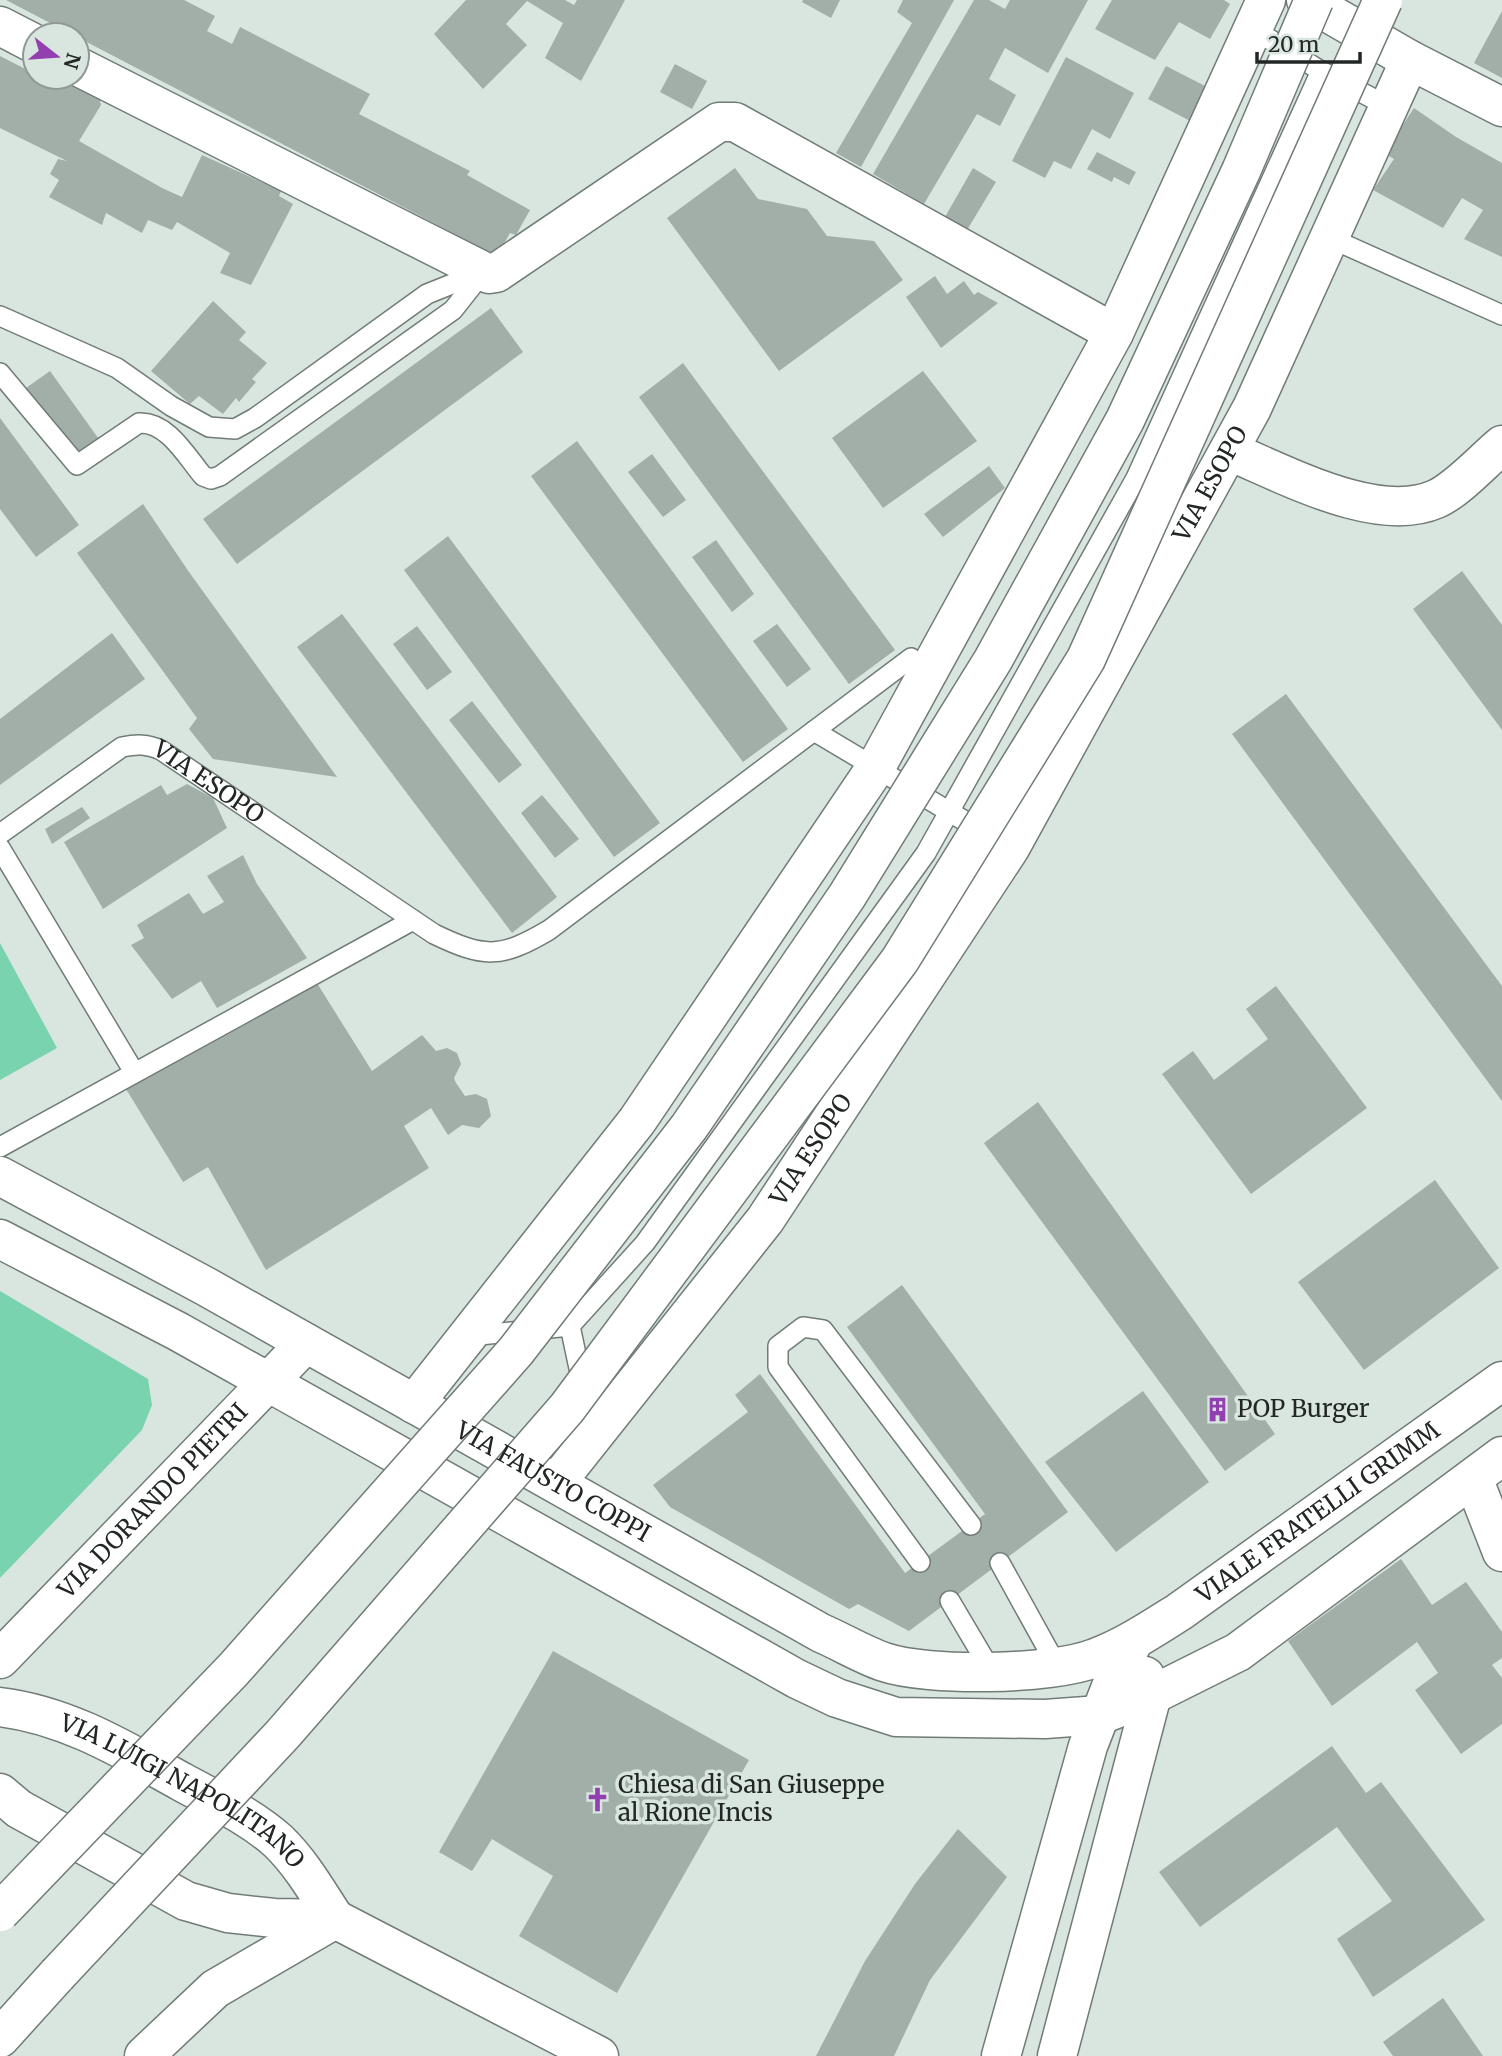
<svg xmlns="http://www.w3.org/2000/svg" width="1502" height="2056" font-family="Merriweather,serif">
  <style>
    .green { fill: #7ad3af }
    .building { fill: #a2aea8 }
    .lines { fill: none; stroke-linecap: round; stroke-linejoin: round }
    .service-casing { stroke: #717c76; stroke-width: 22 }
    .minor-casing { stroke: #717c76; stroke-width: 41 }
    .trunk-casing { stroke: #717c76; stroke-width: 41 }
    .service { stroke: #fff; stroke-width: 19 }
    .minor { stroke: #fff; stroke-width: 38 }
    .trunk { stroke: #fff; stroke-width: 38 }
    .trunk-bridge-casing { stroke: #717c76; stroke-width: 41; stroke-linecap: butt }
    .trunk-bridge { stroke: #fff; stroke-width: 38 }
    .labels { text-anchor: middle; stroke-width: 7; stroke-linejoin: round; paint-order: stroke }
    .street-label { font-size: 24px; fill: #222725; stroke: #d9e5df }
    .poi-label { font-size: 24px; fill: #222725; stroke: #d9e5df; text-anchor: start }
  </style>
  <rect width="100%" height="100%" fill="#d9e5df"/>
  <path class="green" d="M0,943L57,1048L0,1080Z
    M0,1291L148,1379L152,1405L142,1430L0,1578Z"/>
  <path class="building" d="M6,0H184L215,16L207,31L232,44L240,27L370,94L359,114L470,171L467,175L530,210L516,235L510,233L497,256Z
    M466,0H565L574,5L577,0H625L581,81L545,58L563,23L527,1L506,24L527,45L483,89L434,34Z
    M803,0H840L831,18L802,2Z
    M903,0H954L861,167L836,153L912,23L897,12Z
    M974,0H989L1005,9L1010,0H1088L1048,73L1005,48L989,79L1016,95L1000,126L977,114L924,204L873,174Z
    M1112,0H1224L1230,4L1210,39L1179,22L1155,60L1095,29Z
    M1502,11V78L1474,63Z
    M0,56L35,74V77L47,80L56,77L99,97L101,105L79,141L162,188L182,197L202,155L281,191L279,196L293,204L251,285L220,273L230,253L177,222L172,230L148,220L142,233L106,213L102,225L49,197L59,180L50,174L58,159L67,161L0,128Z
    M1066,57L1134,93L1110,139L1092,129L1071,169L1054,161L1045,178L1012,161Z
    M675,64L707,81L692,109L660,92Z
    M1166,66L1211,89L1196,124L1148,99Z
    M1414,108L1456,137L1502,163V257L1464,239L1483,210L1462,198L1443,228L1373,190L1394,159L1384,153Z
    M1097,152L1136,172L1129,185L1114,177L1112,182L1087,169Z
    M735,168L758,199L807,209L827,236L874,241L903,280L779,371L667,218Z
    M973,168L996,182L967,230L945,217Z
    M935,276L947,294L964,281L974,295L978,292L998,303L941,348L906,297Z
    M213,301L246,332L239,340L267,363L252,379L256,382L239,402L236,398L223,414L199,396L190,404L151,371Z
    M491,308L523,352L237,564L203,519Z
    M683,363L895,650L849,684L639,397Z
    M50,371L101,442L78,458L26,388Z
    M923,371L977,441L883,508L832,438Z
    M0,418L79,525L36,557L0,509Z
    M577,441L788,729L743,762L531,476Z
    M652,454L686,500L663,517L628,472Z
    M989,466L1005,488L943,537L924,514Z
    M143,504L189,572L337,777L213,759L189,729L197,718L77,553Z
    M448,536L660,823L614,857L404,570Z
    M716,540L754,594L732,612L692,557Z
    M1462,571L1502,625V730L1413,609Z
    M342,614L557,897L512,933L297,647Z
    M777,624L811,669L787,687L753,641Z
    M417,626L452,672L427,690L393,644Z
    M112,633L145,679L0,785V719Z
    M1286,694L1502,986V1101L1232,734Z
    M472,701L522,765L499,783L449,720Z
    M187,784L213,798L227,828L103,909L64,842L161,785L167,795Z
    M542,795L579,839L555,858L521,813Z
    M82,807L90,818L52,844L45,829Z
    M243,855L257,884L307,958L217,1008L201,981L172,999L131,945L144,938L137,925L189,893L203,914L224,902L207,876Z
    M315,980L372,1071L422,1035L436,1051L447,1048L457,1053L461,1064L454,1078L456,1083L465,1096L476,1094L487,1099L491,1116L479,1128L462,1125L448,1135L431,1108L404,1126L429,1168L266,1270L208,1167L183,1182L126,1089Z
    M1276,986L1367,1108L1251,1194L1162,1074L1193,1051L1214,1080L1268,1039L1246,1009Z
    M1038,1102L1275,1434L1225,1471L984,1143Z
    M1435,1180L1499,1268L1364,1370L1298,1282Z
    M902,1285L1068,1512L909,1631L858,1604L849,1609L670,1507L653,1485L748,1412L735,1395L760,1374L905,1573L985,1514L847,1327Z
    M1143,1391L1209,1482L1116,1552L1045,1462Z
    M1401,1559L1432,1605L1466,1582L1502,1632V1658L1492,1665L1502,1678V1724L1461,1754L1415,1690L1438,1673L1417,1642L1332,1706L1288,1641Z
    M553,1651L749,1760L617,1993L519,1936L553,1876L492,1839L472,1871L439,1852Z
    M1332,1746L1366,1793L1381,1782L1485,1920L1373,1997L1337,1939L1392,1901L1337,1827L1200,1927L1159,1872Z
    M958,1829L1007,1877L930,1980L894,2056H816L865,1961L915,1884Z
    M1443,1998L1483,2056H1393L1383,2042Z"/>
  <g class="lines">
    <defs>
      <g id="service">
        <path d="M1253,29L1321,71L1389,107"/>
        <path d="M1330,238L1502,315"/>
        <path d="M0,316L117,368L171,406L209,427L235,429L255,418L427,294L482,272"/>
        <path d="M0,373L77,465L139,423C167,421 187,457 203,476L211,479L220,476L453,310L483,272"/>
        <path d="M814,731L985,833"/>
        <path id="s1" d="M0,834L122,747C137,744 147,744 161,750L434,934C484,958 500,959 549,930L911,658"/>
        <path d="M0,848L134,1072"/>
        <path d="M0,1147L413,920"/>
        <path d="M570,1326L583,1387"/>
        <path d="M470,1336L570,1326L645,1243L926,853L1136,478L1321,71"/>
        <path d="M920,1562L778,1367V1346L803,1327L823,1330L971,1525"/>
        <path d="M1000,1563L1057,1666"/>
        <path d="M950,1601L992,1672"/>
      </g>
      <g id="minor">
        <path d="M1306,0L1410,60L1502,107"/>
        <path d="M0,26L35,44"/>
        <path d="M77,66L489,274L496,273L719,122H735L1114,333"/>
        <path d="M1229,451C1285,474 1377,525 1436,499C1457,490 1484,460 1502,445"/>
        <path id="s2" d="M0,1176L205,1286L821,1633C842,1642 863,1655 884,1662C928,1677 1052,1675 1095,1658C1125,1647 1152,1629 1179,1612L1502,1381"/>
        <path d="M0,1239L179,1332L797,1679L837,1698L896,1717L1045,1719L1100,1715L1152,1695L1238,1652L1502,1456"/>
        <path d="M414,1404L637,1121L876,767L1114,333L1266,0"/>
        <path d="M1473,1478L1502,1552"/>
        <path id="s3" d="M556,1483L765,1220L1010,848L1252,408L1410,60"/>
        <path id="s4" d="M0,1659L306,1343"/>
        <path id="s5" d="M0,1707C67,1715 124,1750 182,1782C215,1800 250,1816 278,1841C301,1863 318,1893 335,1919"/>
        <path d="M0,1793L19,1809L186,1901L228,1913L274,1918L335,1919L599,2056"/>
        <path d="M144,2056L215,1989L335,1919"/>
        <path d="M1001,2056L1088,1746L1114,1679L1134,1640"/>
        <path d="M1057,2056L1152,1695L1145,1676"/>
      </g>
      <path id="trunk" d="M0,2038L57,1975"/>
    </defs>
    <use href="#service" class="service-casing"/>
    <use href="#minor" class="minor-casing"/>
    <use href="#trunk" class="trunk-casing"/>
    <use href="#service" class="service"/>
    <use href="#minor" class="minor"/>
    <use href="#trunk" class="trunk"/>
    <defs>
      <path id="trunk-bridge" d="M0,1912L233,1670L516,1351L689,1127L847,896L993,660L1125,420L1241,171L1314,0
        M57,1975L283,1734L567,1408L900,960L1086,659L1383,0"/>
    </defs>
    <use href="#trunk-bridge" class="trunk-bridge-casing"/>
    <use href="#trunk-bridge" class="trunk-bridge"/>
  </g>
  <defs>
    <symbol id="building-bare" viewBox="-9 -9 18 18"><path d="M-4-6H4V6H1V3H-1V6H-4ZM-2.5-4.3h1.7v1.8h-1.7ZM.8-4.3h1.7v1.8H.8ZM-2.5-1h1.7V.8h-1.7ZM.8-1h1.7V.8H.8Z" fill="#9240b0" stroke="#d9e5df" stroke-width="2.5" paint-order="stroke"/></symbol>
    <symbol id="church-bare" viewBox="-9 -9 18 18"><path d="M-1.2-6h2.4v3.5h3.3v2.4h-3.3V6h-2.4V-.1h-3.3v-2.4h3.3Z" fill="#9240b0" stroke="#d9e5df" stroke-width="2.5" paint-order="stroke"/></symbol>
  </defs>
  <g fill-rule="evenodd">
    <use href="#building-bare" x="1200" y="1392" width="35" height="35"/>
    <use href="#church-bare" x="580" y="1782" width="35" height="35"/>
  </g>
  <g class="labels">
    <g class="street-label">
      <text dy="8" stroke="none"><textPath href="#s3" startOffset="1197">VIA ESOPO</textPath></text>
      <text dy="8" stroke="none"><textPath href="#s1" startOffset="247">VIA ESOPO</textPath></text>
      <text dy="8" stroke="none"><textPath href="#s3" startOffset="420">VIA ESOPO</textPath></text>
      <text dy="8" stroke="none"><textPath href="#s2" startOffset="632">VIA FAUSTO COPPI</textPath></text>
      <text dy="8" stroke="none"><textPath href="#s4" startOffset="220">VIA DORANDO PIETRI</textPath></text>
      <text dy="8" stroke="none"><textPath href="#s2" startOffset="1489">VIALE FRATELLI GRIMM</textPath></text>
      <text dy="8" stroke="none"><textPath href="#s5" startOffset="203">VIA LUIGI NAPOLITANO</textPath></text>
    </g>
    <g class="poi-label">
      <text x="1237" y="1417">POP Burger</text>
      <text x="618" y="1793">Chiesa di San Giuseppe<tspan x="618" dy="28">al Rione Incis</tspan></text>
    </g>
  </g>
  <g transform="translate(56 56) rotate(107)"><circle r="33" fill="#d9e5df" stroke="#909995" stroke-width="2"/>
  <path d="M0-5L12 26L0 18L-12 26Z" fill="#9240b0"/>
  <text y="-10" font-size="19" font-weight="bold" text-anchor="middle" fill="#222725">N</text>
  </g>
  <path d="M1257 52v10h103v-10" fill="none" stroke="#222725" stroke-width="3.5"/>
  <text x="1268" y="52" font-size="21" fill="#222725" stroke="#d9e5df" stroke-width="5" paint-order="stroke">20 m</text>
</svg>
